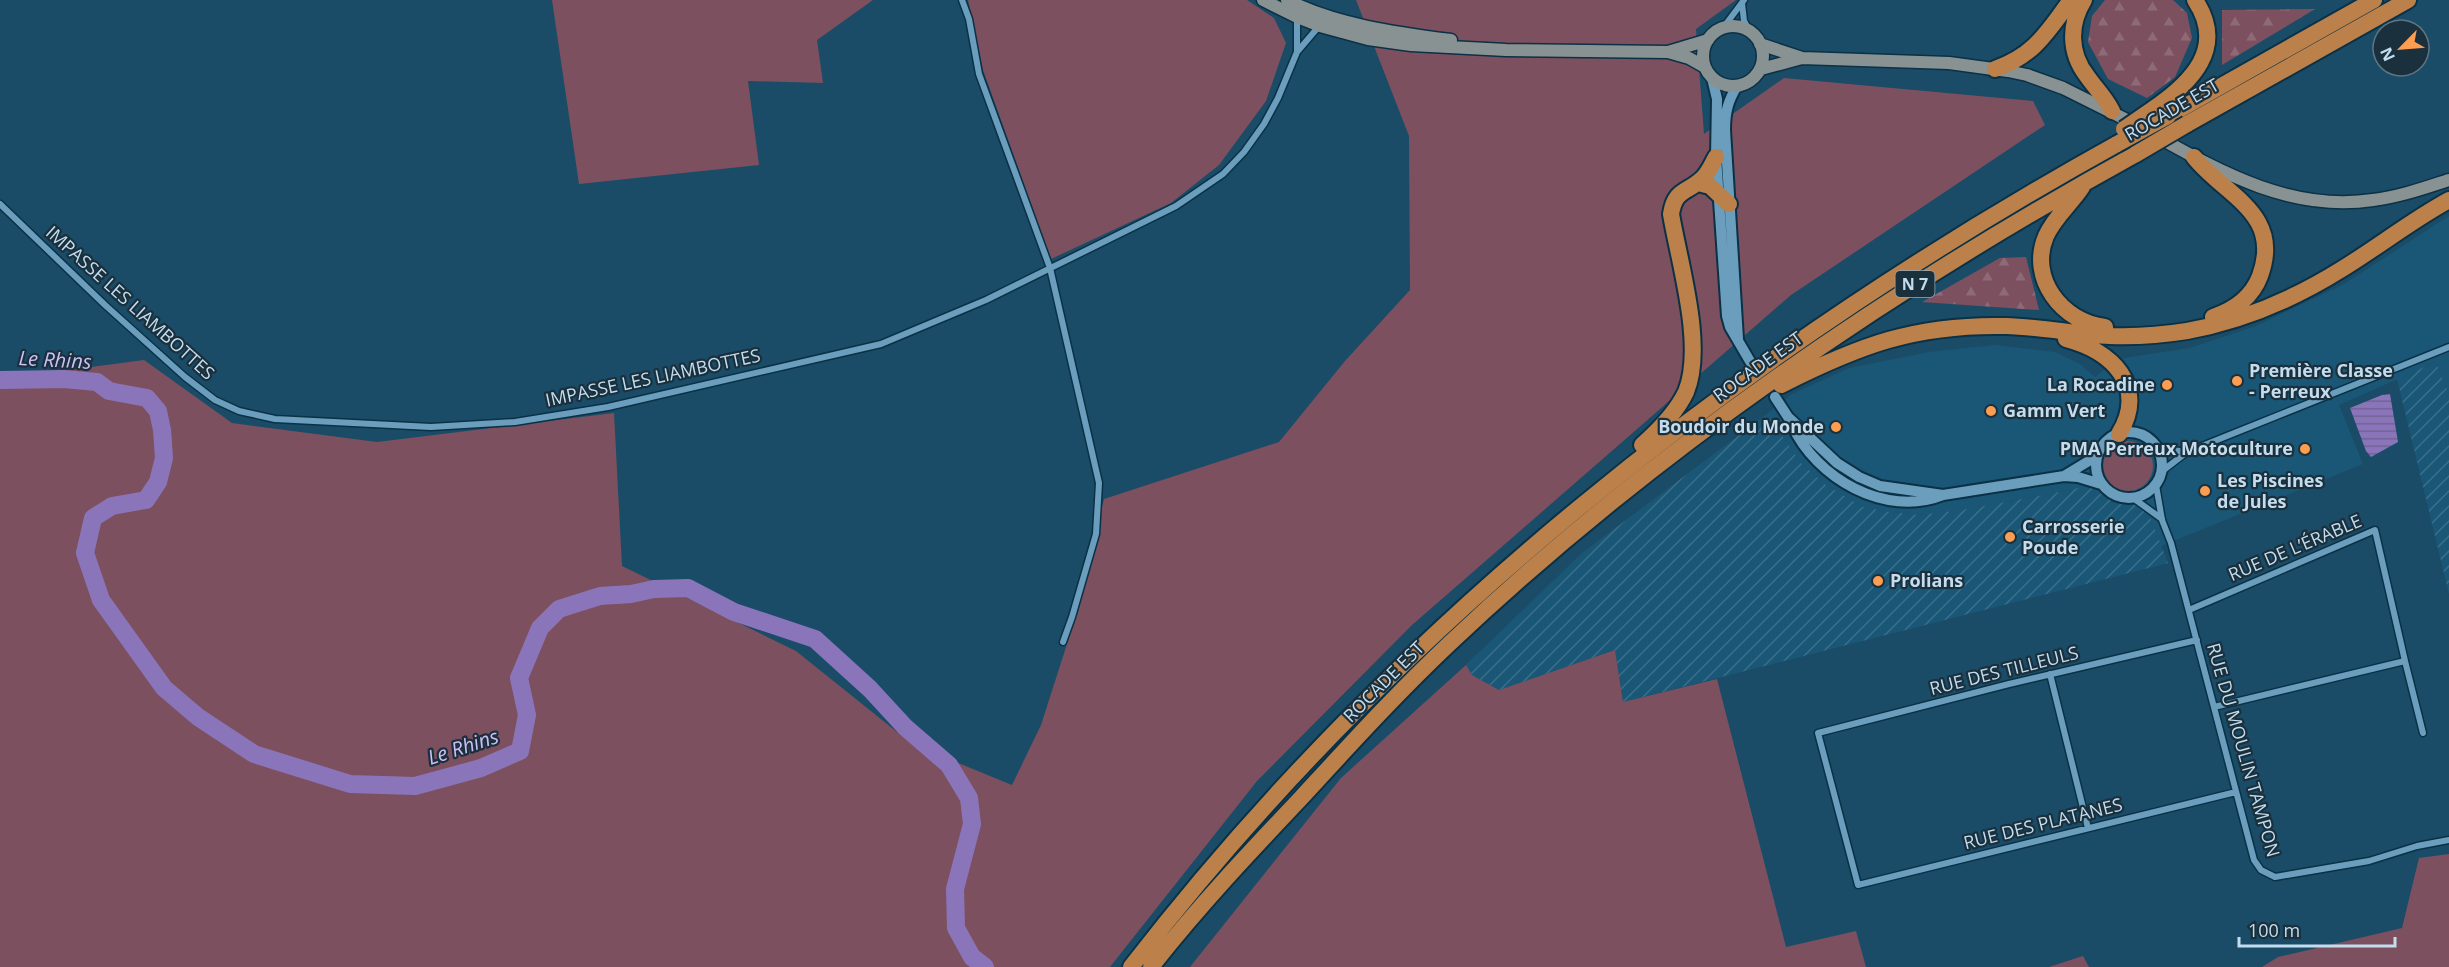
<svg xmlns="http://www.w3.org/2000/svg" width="2449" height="967" font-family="'Open Sans',sans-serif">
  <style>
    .built { fill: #1a5776 }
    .industrial { fill: url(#industrial-furrows) }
    .grass { fill: #7d505f }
    .forest { fill: url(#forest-firs) }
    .water { fill: url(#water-rules) }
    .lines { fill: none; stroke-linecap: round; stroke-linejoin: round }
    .river { stroke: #8b75ba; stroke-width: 18 }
    .minor-casing { stroke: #0a3146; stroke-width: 9 }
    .tertiary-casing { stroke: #0a3146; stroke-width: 14 }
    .secondary-casing { stroke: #0a3146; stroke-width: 15 }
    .trunk-casing { stroke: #0a3146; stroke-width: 20 }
    .minor { stroke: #6b9dbc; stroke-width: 6 }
    .tertiary { stroke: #6b9dbc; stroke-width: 10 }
    .secondary { stroke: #899292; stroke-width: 12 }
    .trunk { stroke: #bc814b; stroke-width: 16 }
    .trunk-bridge-casing { stroke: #0a3146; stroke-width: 20; stroke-linecap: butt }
    .trunk-bridge { stroke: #bc814b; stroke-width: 16 }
    .poi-dot { fill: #fb9e51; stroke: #1b303d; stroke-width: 2 }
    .labels { text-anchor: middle; stroke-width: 4.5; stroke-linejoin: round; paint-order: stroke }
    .shield { fill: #1b303d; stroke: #91a9b9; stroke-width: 1.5 }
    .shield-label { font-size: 16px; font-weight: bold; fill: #c4ddee }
    .street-label { font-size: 18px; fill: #c4ddee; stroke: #1b303d }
    .poi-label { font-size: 18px; font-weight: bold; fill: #c4ddee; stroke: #1b303d; text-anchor: start }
    .water-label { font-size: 20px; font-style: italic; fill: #cfbff8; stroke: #1b303d }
  </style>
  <defs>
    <pattern id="industrial-furrows" width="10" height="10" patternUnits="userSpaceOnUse" patternTransform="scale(1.5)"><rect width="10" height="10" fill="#1a5776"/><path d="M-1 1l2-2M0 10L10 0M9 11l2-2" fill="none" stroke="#3a6f8a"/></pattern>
    <pattern id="forest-firs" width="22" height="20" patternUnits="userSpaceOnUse" patternTransform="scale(1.5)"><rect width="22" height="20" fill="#7d505f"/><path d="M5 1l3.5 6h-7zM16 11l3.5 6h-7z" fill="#8e6976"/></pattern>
    <pattern id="water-rules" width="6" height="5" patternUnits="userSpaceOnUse" patternTransform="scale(1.5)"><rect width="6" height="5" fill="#8b75ba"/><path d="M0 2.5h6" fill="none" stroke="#6f6392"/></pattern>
  </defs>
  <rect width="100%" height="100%" fill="#1a4c68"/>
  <path class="built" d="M2449,216V394L2436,362L2339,405L2363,464L2161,546L2133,473L2070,490L1962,510L1918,515L1891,512L1863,507L1826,485L1801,463L1767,414L1792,394L1849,368L1929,352L1995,345L2055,352L2080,364L2095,377L2117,359L2190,348L2256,326L2344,284Z"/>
  <path class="industrial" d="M2436,362L2449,394V594L2397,379Z
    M1767,414L1801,463L1826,485L1863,507L1891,512L1918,515L1962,510L2070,490L2133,473L2168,563L1623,702L1615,650L1499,690L1472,675L1466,665L1581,554Z"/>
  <path class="grass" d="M552,0H873L817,40L823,83L748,81L759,165L579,184Z
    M968,0H1247L1274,18L1286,43L1266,101L1219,165L1171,203L1051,259L983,70Z
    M1356,0H1736L1696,29L1704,134L1784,78L2033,101L2045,125L1791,295L1412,625L1257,781L1110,967H0V379L144,360L232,423L377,442L614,413L622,566L796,651L912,744L1012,785L1041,725L1075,619L1104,499L1279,442L1345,361L1410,290L1409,136Z
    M2103 466a25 25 0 1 1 50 0a25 25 0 1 1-50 0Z
    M1615,650L1623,702L1717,679L1786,947L1856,931L1866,967H1190L1341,778L1466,665L1472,675L1499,690Z
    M2449,854V967H2262L2278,957L2402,928L2419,858Z
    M2083,956L2089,967H2049Z"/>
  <path class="forest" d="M2105,0H2173L2187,13L2192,38L2175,77L2147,98L2108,79L2088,42L2092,16Z
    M2315,9L2222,65V10Z
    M2026,257L2039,310L1922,302L2000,258Z"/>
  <path class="water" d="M2390,394L2398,442L2371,457L2366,451L2350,408L2382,395Z"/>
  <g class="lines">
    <path class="river" d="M0,380L64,379L97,382L109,391L147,398L158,411L162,430L164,458L158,482L146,500L112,506L93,518L85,553L101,600L164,688L198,717L254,754L350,784L415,786L481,768L520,751L527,715L519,678L540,628L559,609L600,596L631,594L654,589L688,588L734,612L815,639L870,689L905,727L949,765L969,798L972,824L955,889L956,928L972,957L985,967"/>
    <defs>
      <path id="minor" d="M962,0L969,19L979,74L1050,268L1099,483L1096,534L1072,617L1063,642
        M1742,3L1744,21L1749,30
        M1297,17V52
        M1723,28L1744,0
        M0,204L105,305L185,377L215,400L239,411L275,419L431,427L515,422L608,407L881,344L986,300L1176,206L1223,174L1244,152L1264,124L1278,98L1297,52L1320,25
        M2157,448L2187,452
        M2161,472L2187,452L2449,347
        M2156,485L2162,520L2171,543L2254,860L2261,870L2275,877L2369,861L2417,846L2449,840
        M2133,498L2162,519
        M2189,610L2375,530L2405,661L2214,707
        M2197,640L2009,684L1818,733L1858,885L2236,792
        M2405,661L2423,733
        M2050,674L2088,828"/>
      <path id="tertiary" d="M1712,78L1717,99L1716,157L1727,316L1730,327L1751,363
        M1737,86C1728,101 1725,112 1725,130L1738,339
        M1775,397L1788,417L1837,463L1859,477L1880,486L1943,495L2064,476L2078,477L2101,484
        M1792,425C1816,478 1885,518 1943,495
        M2096 465a33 33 0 1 1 66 0a33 33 0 1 1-66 0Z
        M2064,476L2097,456"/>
      <path id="secondary" d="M1263,0L1297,17L1320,26L1368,39L1411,45L1506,50L1668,52L1708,40
        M1287,0C1336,25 1397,33 1451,40
        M1703 56a30 30 0 1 1 60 0a30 30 0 1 1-60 0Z
        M1760,44L1802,58
        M1668,52L1689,58L1705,67
        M1761,69L1802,58L1949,63L2008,71L2027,75L2063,88L2139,126
        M2156,136C2224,174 2293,212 2373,200C2399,197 2424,188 2449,180"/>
      <path id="trunk" d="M2084,0C2069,24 2069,53 2087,76C2096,89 2105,97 2112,111
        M1995,69C2035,55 2047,32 2071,0
        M2153,109C2191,83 2227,48 2195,0
        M2168,116L2374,0
        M2187,124L2408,0
        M2194,157C2225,196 2283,213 2260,276C2252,297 2234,310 2213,317
        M1698,183L1710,186L1729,204
        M2082,187C2071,204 2055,216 2046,236C2028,278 2062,322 2105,327
        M2066,339C2112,351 2148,386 2119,434
        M1781,385C1860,345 1916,324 2006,326C2041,327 2075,334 2110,336C2136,337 2162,335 2187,331C2243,321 2294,299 2342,269C2378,247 2412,220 2449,200
        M1642,445C1659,430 1676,413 1686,392C1705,346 1679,262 1671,214C1675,188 1688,193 1703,178C1709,172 1712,164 1716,157
        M1131,967C1395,625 1740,353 2117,144
        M1151,967C1198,907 1249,853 1301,798C1349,746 1397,693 1449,644C1654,450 1889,290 2136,154"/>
    </defs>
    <use href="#minor" class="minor-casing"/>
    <use href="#tertiary" class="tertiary-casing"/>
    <use href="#secondary" class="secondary-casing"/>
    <use href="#trunk" class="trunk-casing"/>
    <use href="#minor" class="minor"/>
    <use href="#tertiary" class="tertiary"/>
    <use href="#secondary" class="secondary"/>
    <use href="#trunk" class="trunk"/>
    <defs>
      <path id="trunk-bridge" d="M2124,129L2153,109
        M2117,144L2168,116
        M2136,154L2187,124"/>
    </defs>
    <use href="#trunk-bridge" class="trunk-bridge-casing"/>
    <use href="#trunk-bridge" class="trunk-bridge"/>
  </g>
  <g class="poi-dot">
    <circle cx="2237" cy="381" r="6"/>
    <circle cx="2167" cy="385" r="6"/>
    <circle cx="1991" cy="411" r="6"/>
    <circle cx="1836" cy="427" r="6"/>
    <circle cx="2305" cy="449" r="6"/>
    <circle cx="2205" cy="491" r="6"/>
    <circle cx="2010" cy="537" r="6"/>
    <circle cx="1878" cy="581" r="6"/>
  </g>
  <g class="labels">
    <rect class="shield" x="1895.5" y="271" width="39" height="26" rx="4.5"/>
    <g class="shield-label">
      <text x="1915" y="290">N 7</text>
    </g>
    <g class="street-label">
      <text transform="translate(2172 110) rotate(-30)" y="6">ROCADE EST</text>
      <text transform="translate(130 303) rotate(42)" y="6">IMPASSE LES LIAMBOTTES</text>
      <text transform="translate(1758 367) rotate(-36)" y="6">ROCADE EST</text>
      <text transform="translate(653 378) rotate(-12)" y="6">IMPASSE LES LIAMBOTTES</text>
      <text transform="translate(2295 548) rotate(-23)" y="6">RUE DE L’ÉRABLE</text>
      <text transform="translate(2004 671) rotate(-14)" y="6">RUE DES TILLEULS</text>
      <text transform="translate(1384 682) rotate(-45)" y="6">ROCADE EST</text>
      <text transform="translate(2243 750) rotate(74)" y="6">RUE DU MOULIN TAMPON</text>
      <text transform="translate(2043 824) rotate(-14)" y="6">RUE DES PLATANES</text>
    </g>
    <g class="poi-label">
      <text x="2249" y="377">Première Classe<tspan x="2249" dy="21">- Perreux</tspan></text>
      <text x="2155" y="391" text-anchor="end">La Rocadine</text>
      <text x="2003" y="417">Gamm Vert</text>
      <text x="1824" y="433" text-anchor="end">Boudoir du Monde</text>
      <text x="2293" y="455" text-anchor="end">PMA Perreux Motoculture</text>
      <text x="2217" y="487">Les Piscines<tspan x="2217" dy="21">de Jules</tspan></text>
      <text x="2022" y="533">Carrosserie<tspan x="2022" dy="21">Poude</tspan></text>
      <text x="1890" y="587">Prolians</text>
    </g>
    <g class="water-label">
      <text transform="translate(55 360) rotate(3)" y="7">Le Rhins</text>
      <text transform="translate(463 747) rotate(-18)" y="7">Le Rhins</text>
    </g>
  </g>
  <g transform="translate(2401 48) rotate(245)"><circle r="28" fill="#1b303d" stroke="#5f7584" stroke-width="1.5"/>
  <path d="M0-4.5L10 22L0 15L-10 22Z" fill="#fb9e51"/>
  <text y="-9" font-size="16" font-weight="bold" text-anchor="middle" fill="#c4ddee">N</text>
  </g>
  <path d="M2239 937v9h156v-9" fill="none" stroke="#c4ddee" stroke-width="3"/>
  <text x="2248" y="937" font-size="18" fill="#c4ddee" stroke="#1b303d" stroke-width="4.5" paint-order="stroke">100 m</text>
</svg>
